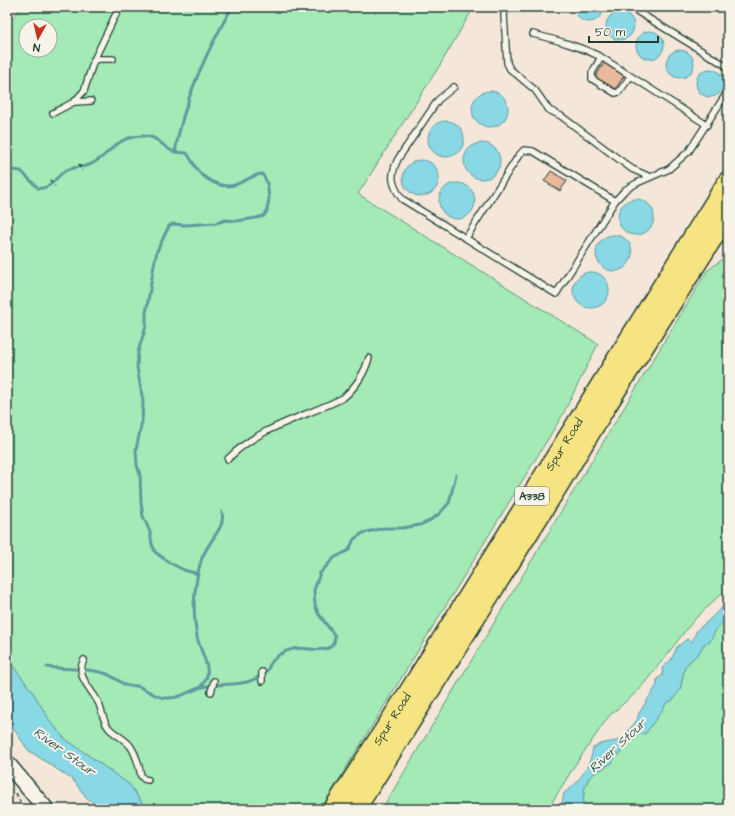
<svg xmlns="http://www.w3.org/2000/svg" width="735" height="816" font-family="'Architects Daughter',sans-serif">
  <style>
    .green { fill: #a3eab7; stroke: #619476; fill-rule: evenodd }
    .water { fill: #89d8e5; stroke: #5f9a9e }
    .lines { fill: none; stroke-linecap: round; stroke-linejoin: round }
    .stream { stroke: #5f9a9e; stroke-width: 3 }
    .building { fill: #eab99b; stroke: #1f3d34 }
    .lane-casing { stroke: #1f3d34; stroke-width: 8 }
    .secondary-casing { stroke: #1f3d34; stroke-width: 18 }
    .highway-casing { stroke: #1f3d34; stroke-width: 23 }
    .path { stroke: #1f3d34; stroke-width: 1.5; stroke-dasharray: 4 3; stroke-linecap: butt }
    .lane { stroke: #f7f3e8; stroke-width: 5.5 }
    .secondary { stroke: #f7f3e8; stroke-width: 15 }
    .highway { stroke: #f6e381; stroke-width: 20 }
    .labels { text-anchor: middle; stroke-width: 4; stroke-linejoin: round; paint-order: stroke }
    .shield { fill: #f7f3e8; stroke: #60746a; stroke-width: 1 }
    .shield-label { font-size: 11px; font-weight: bold; fill: #1f3d34 }
    .street-label { font-size: 12px; fill: #1f3d34; stroke: #f7f3e8 }
    .water-label { font-size: 13px; font-style: italic; fill: #345c57; stroke: #f7f3e8 }
  </style>
  <rect width="100%" height="100%" fill="#f4e7d9"/>
  <filter id="ink" filterUnits="userSpaceOnUse"><feTurbulence type="fractalNoise" baseFrequency=".025" numOctaves="2"/><feDisplacementMap in="SourceGraphic" scale="8" xChannelSelector="R" yChannelSelector="G"/><feConvolveMatrix kernelMatrix="1 2 1 2 8 2 1 2 1" color-interpolation-filters="sRGB"/></filter>
  <g filter="url(#ink)">
    <path class="green" d="M22,7H474L440,65L358,194L598,344L562,416L321,809H146L130,785L64,738L50,721L34,694L7,658V25ZM26,26H50V50H26Z
      M728,255V587L694,620L639,690L609,716L575,765L548,809H382L556,520L707,271Z
      M728,617V809H582L585,786L589,778L595,773L612,763L615,757L619,755L623,746L632,741L635,736L640,734L657,717L663,709L667,701L680,690L685,666L699,653L704,644L709,643L717,628Z"/>
    <path class="water" d="M575,7H604C601,27 576,27 575,7Z
      M606 26a14 14 0 1 1 28 0a14 14 0 1 1-28 0Z
      M636 45a14 14 0 1 1 28 0a14 14 0 1 1-28 0Z
      M666 64a14 14 0 1 1 28 0a14 14 0 1 1-28 0Z
      M696 83a14 14 0 1 1 28 0a14 14 0 1 1-28 0Z
      M472 109a18 18 0 1 1 36 0a18 18 0 1 1-36 0Z
      M428 139a18 18 0 1 1 36 0a18 18 0 1 1-36 0Z
      M464 161a18 18 0 1 1 36 0a18 18 0 1 1-36 0Z
      M403 178a18 18 0 1 1 36 0a18 18 0 1 1-36 0Z
      M439 201a18 18 0 1 1 36 0a18 18 0 1 1-36 0Z
      M618 217a18 18 0 1 1 36 0a18 18 0 1 1-36 0Z
      M596 253a18 18 0 1 1 36 0a18 18 0 1 1-36 0Z
      M573 290a18 18 0 1 1 36 0a18 18 0 1 1-36 0Z
      M728,603V617L717,628L709,643L704,644L699,653L685,666L680,690L672,701L667,702L663,709L646,733L635,736L632,741L623,746L619,755L615,757L612,763L595,773L589,778L585,786L582,809H561L564,793C579,783 591,765 593,748L600,744L616,741L624,736L637,720L639,713L657,685V679L663,675L662,668L671,660L677,647L687,639L692,642L697,630L708,621L719,610Z
      M7,658L34,694L50,721L64,738L130,785L146,809H100L86,797L73,780L28,750L7,719Z"/>
    <g class="lines">
      <path class="stream" d="M175,152C184,99 206,53 232,7
        M12,170L21,171L38,188C51,190 56,176 65,171C73,166 82,168 89,165C111,156 113,137 142,136C156,135 161,145 172,151C176,153 182,152 187,153C191,159 194,165 198,171C207,181 224,190 237,184C246,181 252,175 262,174L267,182L269,198L267,211L264,216L256,218L237,221L226,220L216,223L185,225L172,224L169,226L157,251L154,265L146,313V326L138,352L137,367L143,401L142,421L136,450L137,465L140,475L141,503L143,516L150,532L152,544L155,552L170,563L184,570L198,574
        M47,667C66,670 85,667 104,673C112,675 118,681 125,685C129,687 133,685 137,686C147,689 154,697 165,698C181,699 188,691 202,687C218,683 235,686 250,681C255,679 263,676 266,672C268,670 269,667 270,664C275,657 284,651 293,649C306,645 335,659 335,636L318,613L315,605L314,590L320,573L334,558L349,550L354,539L363,533L384,528H402L420,525L429,521L439,514L449,503L456,475
        M201,686C216,673 200,652 197,637C195,626 194,615 194,604C195,589 197,572 202,558C204,554 206,549 209,545C215,534 225,526 222,512"/>
    </g>
    <path class="building" d="M604,63L624,76L614,91L594,79Z
      M551,171L567,181L560,191L544,181Z"/>
    <g class="lines">
      <defs>
        <path id="lane" d="M506,7L504,15L507,63L510,69L535,90L549,110L561,116L632,169L650,177
          M630,7L728,67
          M533,34C556,40 579,46 601,57L707,125
          M601,57L592,73V79L615,93L619,92L630,77
          M94,60L100,59H113
          M454,87L438,100L398,159C390,175 391,184 402,199L556,294L615,201L625,190L637,183L669,169L689,151L728,91
          M76,102L91,101
          M53,113L74,102L84,91L94,60L115,16L120,7
          M466,238L519,155L524,150L533,151L615,201
          M228,459C258,427 305,417 343,398C356,387 364,375 369,358
          M84,660C74,676 93,690 99,704C102,711 103,721 108,727C114,735 125,738 131,747C137,756 139,766 141,776L144,779L148,780
          M262,672V681
          M211,692L214,681
          M31,809L39,803"/>
        <path id="secondary" d="M7,763L46,809"/>
        <g id="highway">
          <path id="s1" d="M334,809L410,691L728,182"/>
          <path d="M355,809L558,485L605,407L728,213"/>
        </g>
      </defs>
      <use href="#lane" class="lane-casing"/>
      <use href="#secondary" class="secondary-casing"/>
      <use href="#highway" class="highway-casing"/>
      <path class="path" d="M79,164L82,171
        M50,180L55,186
        M16,793L20,802L25,807"/>
      <use href="#lane" class="lane"/>
      <use href="#secondary" class="secondary"/>
      <use href="#highway" class="highway"/>
    </g>
  </g>
  <g class="labels">
    <rect class="shield" x="515" y="487" width="34" height="18" rx="3"/>
    <g class="shield-label">
      <text x="532" y="500">A338</text>
    </g>
    <g class="street-label">
      <text dy="4" stroke="none"><textPath href="#s1" startOffset="431">Spur Road</textPath></text>
      <text dy="4" stroke="none"><textPath href="#s1" startOffset="107">Spur Road</textPath></text>
    </g>
    <g class="water-label">
      <text transform="translate(617 745) rotate(-43)" y="5">River Stour</text>
      <text transform="translate(65 751) rotate(36)" y="5">River Stour</text>
    </g>
  </g>
  <rect width="735" height="816" fill="none" stroke="#f7f3e8" stroke-width="24"/>
  <rect x="12" y="12" width="711" height="792" fill="none" stroke="#1f3d34" stroke-width="1.5" filter="url(#ink)"/>
  <g transform="translate(38 38) rotate(188)"><circle r="19" fill="#f7f3e8" stroke="#a1aaa0"/>
  <path d="M0-3L7 15L0 10L-7 15Z" fill="#c8321e"/>
  <text y="-6" font-size="11" font-weight="bold" text-anchor="middle" fill="#1f3d34">N</text>
  </g>
  <path d="M589 36v6h69v-6" fill="none" stroke="#1f3d34" stroke-width="2"/>
  <text x="595" y="36" font-size="12" fill="#1f3d34" stroke="#f7f3e8" stroke-width="3" paint-order="stroke">50 m</text>
</svg>
